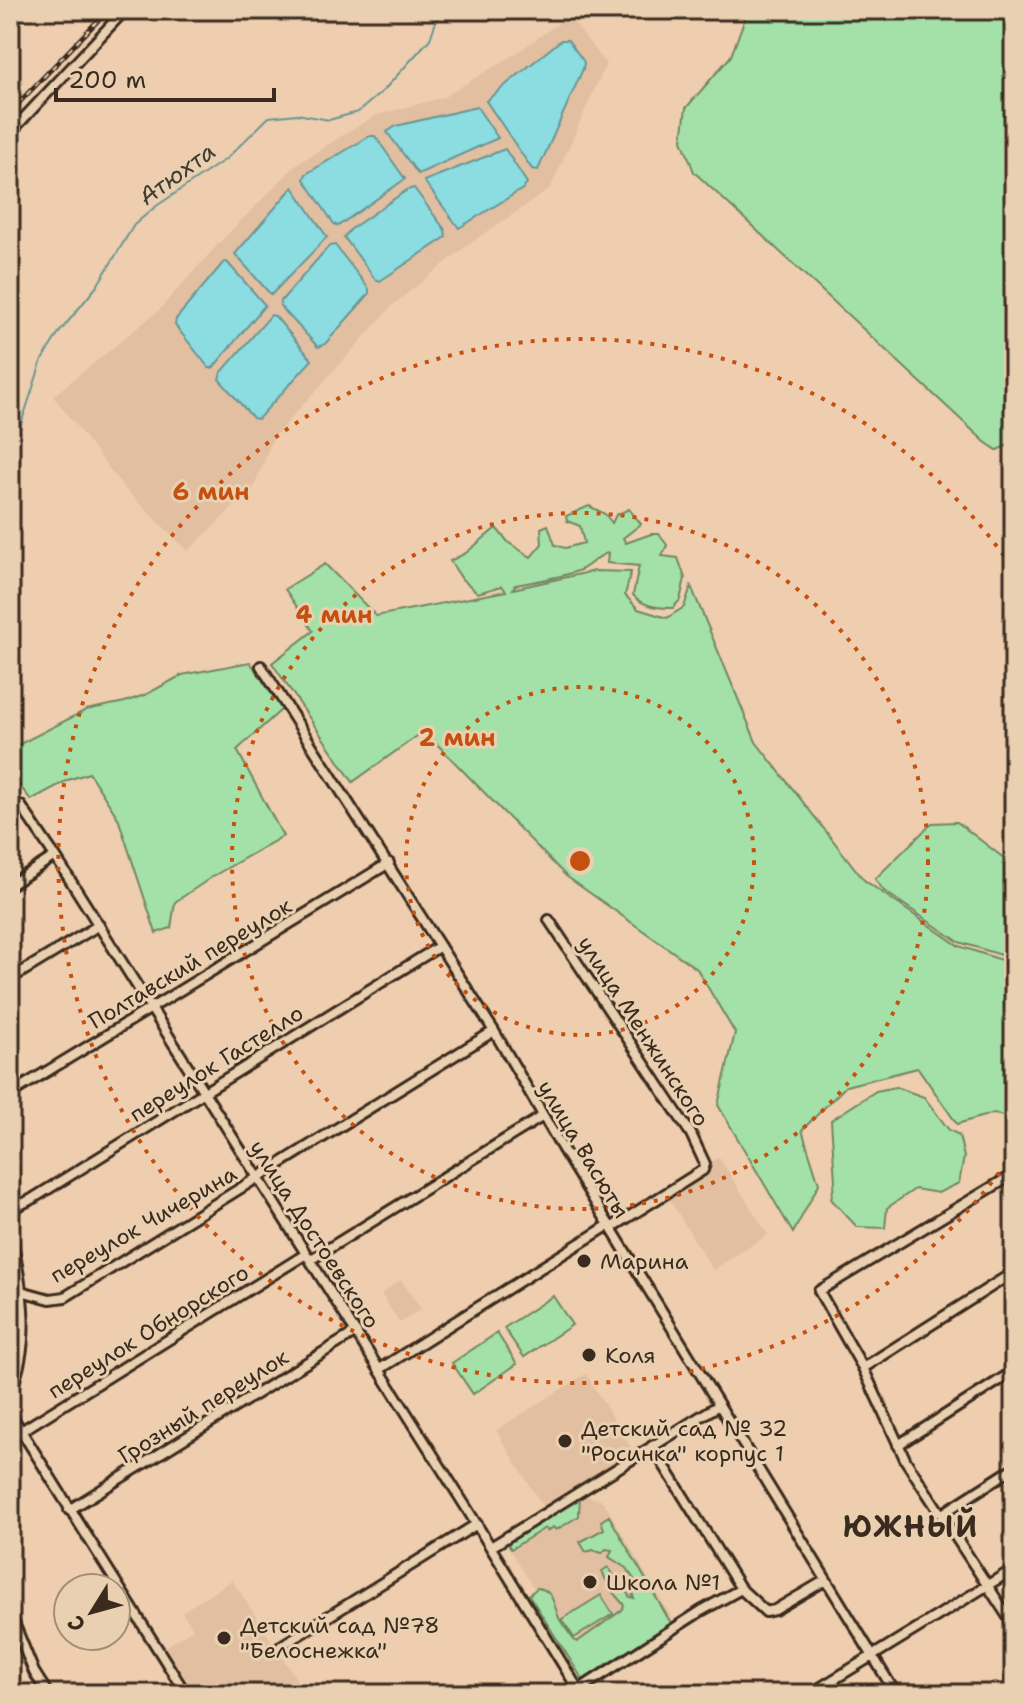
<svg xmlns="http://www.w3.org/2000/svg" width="1024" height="1704" font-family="'Shantell Sans',sans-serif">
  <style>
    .built { fill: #e2bfa1 }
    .green { fill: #a4e1a8; stroke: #708663; stroke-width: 2 }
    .water { fill: #8bdde1; stroke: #6b9593; stroke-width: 2 }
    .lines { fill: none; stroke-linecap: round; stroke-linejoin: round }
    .stream { stroke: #6b9593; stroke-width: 2 }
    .minor-casing { stroke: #3b2a1e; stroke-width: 14 }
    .minor { stroke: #e9d0b1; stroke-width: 8 }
    .rail-casing { stroke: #3b2a1e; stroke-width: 5 }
    .rail { stroke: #e9d0b1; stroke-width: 2; stroke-dasharray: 6; stroke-linecap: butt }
    .ring { fill: none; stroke: #c55010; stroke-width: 4; stroke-dasharray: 4 8 }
    .poi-dot { fill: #3b2a1e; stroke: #e9d0b1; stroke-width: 3 }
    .labels { text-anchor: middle; stroke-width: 6; stroke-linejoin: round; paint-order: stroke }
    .street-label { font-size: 22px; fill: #3b2a1e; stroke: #e9d0b1 }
    .poi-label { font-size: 22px; fill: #3b2a1e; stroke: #e9d0b1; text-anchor: start }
    .water-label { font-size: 24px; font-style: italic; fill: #433c32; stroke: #e9d0b1 }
    .district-label { font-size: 30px; font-weight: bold; letter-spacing: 2px; fill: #3b2a1e; stroke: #e9d0b1 }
    .centre { fill: #c55010; stroke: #e9d0b1; stroke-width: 4 }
    .ring-label { font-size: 24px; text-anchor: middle; font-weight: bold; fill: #c55010; stroke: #e9d0b1; stroke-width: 6; stroke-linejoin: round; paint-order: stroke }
  </style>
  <rect width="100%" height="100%" fill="#eeceaf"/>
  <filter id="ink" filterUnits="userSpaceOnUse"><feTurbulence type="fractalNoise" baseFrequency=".0125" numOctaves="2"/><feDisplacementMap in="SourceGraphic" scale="16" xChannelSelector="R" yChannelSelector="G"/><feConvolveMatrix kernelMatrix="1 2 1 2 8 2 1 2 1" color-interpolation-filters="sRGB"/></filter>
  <g filter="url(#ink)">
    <path class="built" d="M569,16L606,64L550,189L469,244L394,304L273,438L254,487L188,551L124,488L53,396L158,311L222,240L297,164L374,116L444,97L512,56Z
      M719,1157L768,1235L713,1270L668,1197L711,1170L708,1164Z
      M401,1280L421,1309L400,1323L381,1294Z
      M586,1374L633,1451L543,1507L496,1430Z
      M580,1494L603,1501L675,1624L591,1680L504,1540Z
      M232,1580L306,1694H196L165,1647L193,1629L182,1612Z"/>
    <path class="green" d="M748,10H1014L1013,443L997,450L985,442L694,172L682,140L686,108L731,56Z
      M589,506L605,514L612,523L616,515L629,509L641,524L623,538L626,543L651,534H659L667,545L662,556L678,558L685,578L680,600L673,608C658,608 644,607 633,595L639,566L607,563L608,553C596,556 592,565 580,570C560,578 537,581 515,585L513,589L594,571L631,572L625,595L638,609L667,618L684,607L691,586L756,742L864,880L959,946L1014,964V1120L994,1113L957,1124L918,1068L846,1086L802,1130L819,1184L793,1233L718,1105L735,1033L697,969L566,876L424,731L353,782L272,663L313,631L285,589L325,564L376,616L506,591L502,586L478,593L462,579L450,561L466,553L496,528L509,543L531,557L542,544L541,528L548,525L555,545L565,548L584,543L580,526L567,521L566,516Z
      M250,662L282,709L237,750L283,836L215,875L175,902L171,928L156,933L118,818L89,773L68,780L31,800L10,774V749L86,710L125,702L147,694L182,675Z
      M957,822L1014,866V959L959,942L884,891L875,879L932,823Z
      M896,1087L924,1097L949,1130L959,1135L964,1157L959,1183L938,1193L915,1189L887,1208L885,1228L857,1227L831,1199L835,1181L831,1120L876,1091Z
      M553,1296L572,1325L524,1357L504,1328Z
      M497,1333L517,1364L473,1394L452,1363Z
      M580,1494L579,1516L556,1530L553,1527L547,1531L545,1528L511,1549L506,1541Z
      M609,1516L672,1625L590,1679L583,1680L529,1595L537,1588C554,1590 553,1604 559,1618C563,1625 569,1633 574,1640L577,1642L622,1610L624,1605L610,1589L602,1571L608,1567L630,1597L634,1598L631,1589L636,1582L626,1568L609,1557L612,1550L606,1549L602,1553L593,1550L586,1552L580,1542L604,1529L601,1521Z
      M601,1595L613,1614L574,1638L562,1619Z"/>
    <path class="water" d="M561,40H568L584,62L583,69L538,170L532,169L486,101Z
      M477,107L498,138L418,174L387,132L396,126Z
      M370,136H375L405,179L338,226L334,224L304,179L306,174Z
      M505,149L527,183L524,188L459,228L424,181Z
      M293,187L327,237L271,295L235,254Z
      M414,188L445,230L446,237L380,281L375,279L344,237L351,229L407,190Z
      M335,245L369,289V294L325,344L318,347L280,306L281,301L329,246Z
      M227,262L265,305L213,368H209L175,325L176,319L223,263Z
      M271,315L275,316L312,360L258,419L253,418L219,379L221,373Z"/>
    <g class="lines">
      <path class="stream" d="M10,458L42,360L58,334L97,286L134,225L155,207L226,159L269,117L297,114L329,120L358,112L384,90L430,39L440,10"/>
      <defs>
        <path id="minor" d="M10,133L125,10
          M261,666L494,1031L562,1148L896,1694
          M10,800L21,806L55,856L464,1504L581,1694
          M10,885L55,856
          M549,920L691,1134L705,1164L703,1170L611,1228
          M10,979L99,925
          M10,1094L389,863
          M1014,1174L819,1291L863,1368L906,1461L1014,1626
          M10,1210L32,1199L440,946
          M10,1228C21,1287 34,1336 10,1393
          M310,1260L543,1116
          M10,1288L50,1299L65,1297L494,1031
          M863,1368L1014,1272
          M380,1369L609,1225
          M10,1413L186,1694
          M10,1438L306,1254
          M898,1445L1014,1371
          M652,1446L741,1589L766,1612L775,1610L826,1580
          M69,1510L356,1332
          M942,1514L1014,1468
          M491,1547L719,1405
          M10,1613L34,1672L48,1694
          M281,1646L477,1524
          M572,1694L701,1611L741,1589
          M810,1694L1014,1569"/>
      </defs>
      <use href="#minor" class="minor-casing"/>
      <use href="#minor" class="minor"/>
      <defs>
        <path id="rail" d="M10,112L108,10"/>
      </defs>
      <use href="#rail" class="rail-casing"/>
      <use href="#rail" class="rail"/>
    </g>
  </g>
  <g class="ring">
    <circle cx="580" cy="861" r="174"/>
    <circle cx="580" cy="861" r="348"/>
    <path d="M1013 1153A522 522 0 1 1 1013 569"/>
  </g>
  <g class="poi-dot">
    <circle cx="584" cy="1261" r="8"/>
    <circle cx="589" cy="1355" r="8"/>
    <circle cx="565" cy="1441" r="8"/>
    <circle cx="590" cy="1582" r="8"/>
    <circle cx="224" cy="1638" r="8"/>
  </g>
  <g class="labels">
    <g class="street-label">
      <text transform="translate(190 963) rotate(-31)" y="8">Полтавский переулок</text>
      <text transform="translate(644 1031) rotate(57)" y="8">улица Менжинского</text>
      <text transform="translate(216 1063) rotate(-32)" y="8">переулок Гастелло</text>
      <text transform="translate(584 1149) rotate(59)" y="8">улица Васюты</text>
      <text transform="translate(143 1224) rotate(-30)" y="8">переулок Чичерина</text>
      <text transform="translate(315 1234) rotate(57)" y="8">улица Достоевского</text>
      <text transform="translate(148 1331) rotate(-32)" y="8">переулок Обнорского</text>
      <text transform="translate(203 1406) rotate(-32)" y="8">Грозный переулок</text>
    </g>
    <g class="poi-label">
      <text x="600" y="1269">Марина</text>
      <text x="605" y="1363">Коля</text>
      <text x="581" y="1436">Детский сад № 32<tspan x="581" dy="25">"Росинка" корпус 1</tspan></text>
      <text x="606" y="1590">Школа №1</text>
      <text x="240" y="1633">Детский сад №78<tspan x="240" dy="25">"Белоснежка"</tspan></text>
    </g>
    <g class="water-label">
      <text transform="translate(177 174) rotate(-36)" y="8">Атюхта</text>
    </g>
    <g class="district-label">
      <text x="911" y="1537">ЮЖНЫЙ</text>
    </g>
  </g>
  <circle cx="580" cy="861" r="12" class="centre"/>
  <g class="ring-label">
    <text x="211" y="500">6 мин</text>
    <text x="334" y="623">4 мин</text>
    <text x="457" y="746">2 мин</text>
  </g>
  <rect width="1024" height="1704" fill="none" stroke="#e9d0b1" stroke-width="40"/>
  <rect x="20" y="20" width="984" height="1664" fill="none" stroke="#3b2a1e" stroke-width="3" filter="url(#ink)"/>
  <g transform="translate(92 1612) rotate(233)"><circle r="38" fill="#e9d0b1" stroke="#a38e76" stroke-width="2"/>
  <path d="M0-6L14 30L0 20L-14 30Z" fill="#3b2a1e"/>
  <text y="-12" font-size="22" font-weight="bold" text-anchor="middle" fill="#3b2a1e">С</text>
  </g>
  <path d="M56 88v12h218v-12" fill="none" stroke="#3b2a1e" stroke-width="4"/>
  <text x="68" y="88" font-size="24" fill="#3b2a1e" stroke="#e9d0b1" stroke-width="6" paint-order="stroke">200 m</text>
</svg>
